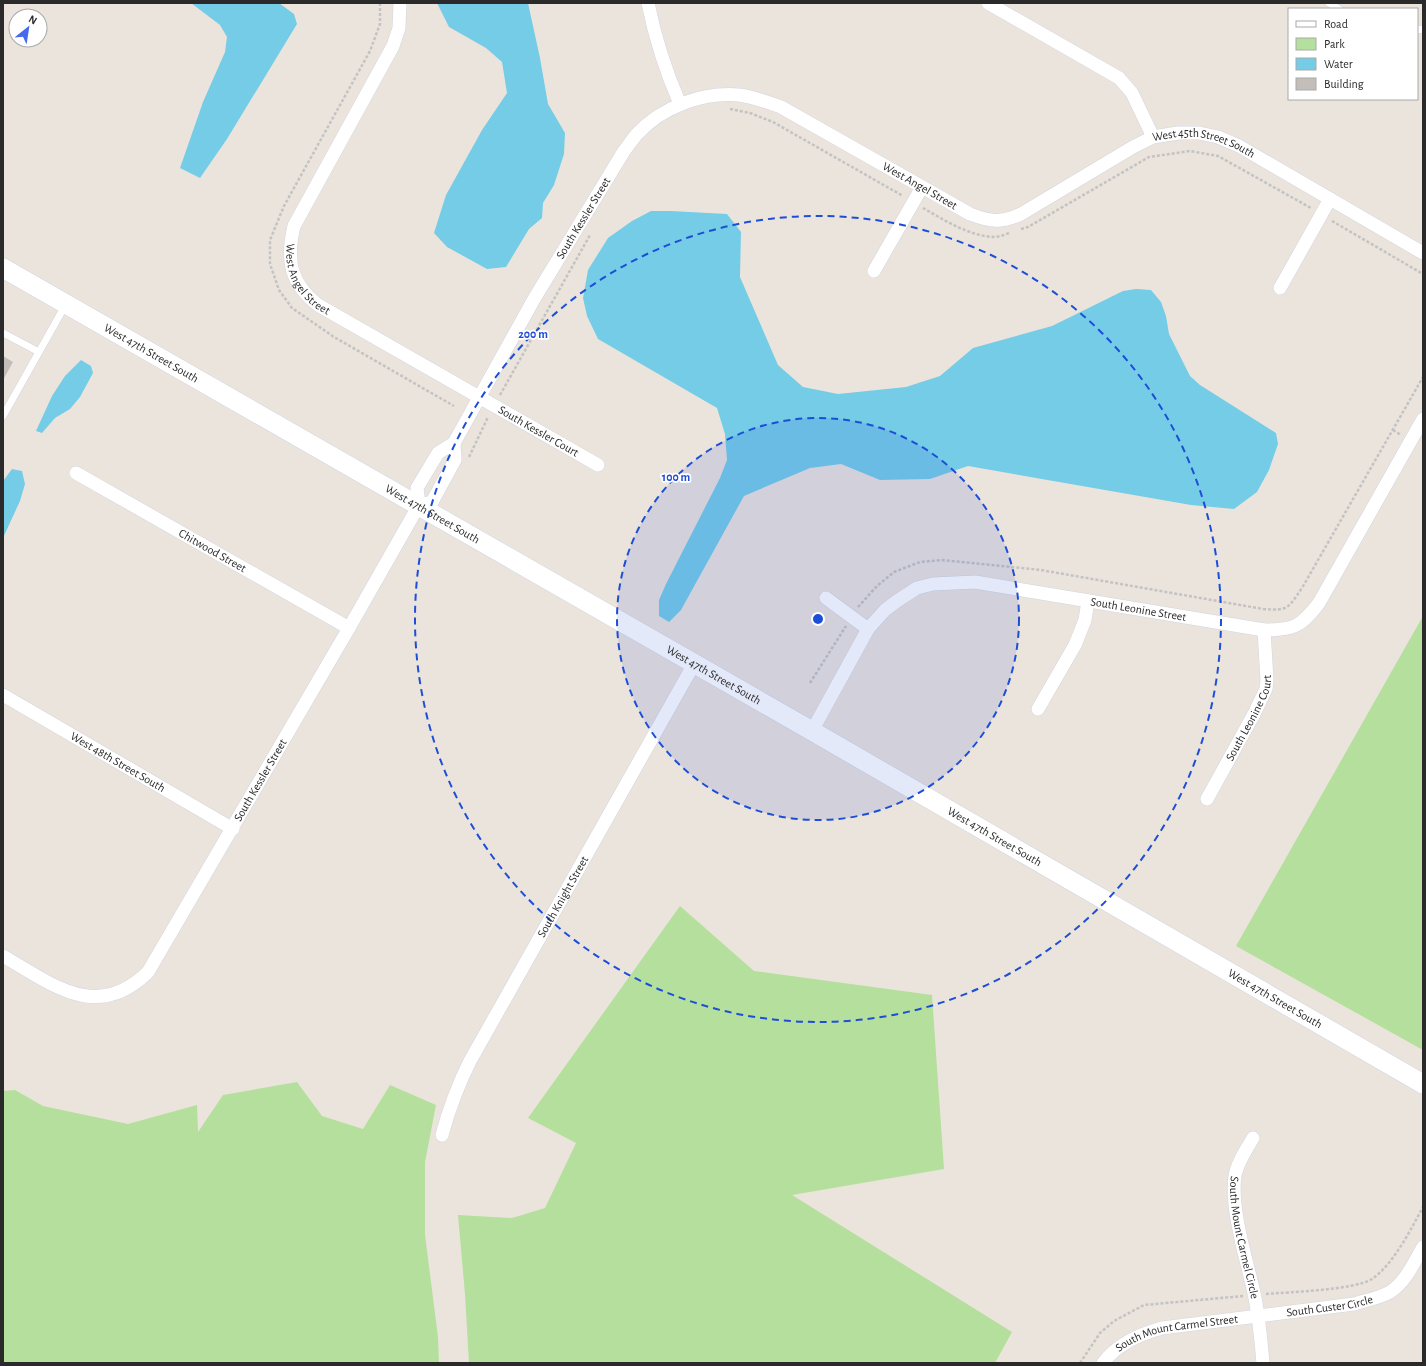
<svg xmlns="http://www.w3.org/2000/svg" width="1426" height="1366" font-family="'Alegreya Sans',sans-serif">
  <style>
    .green { fill: #b4df9c }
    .water { fill: #75cce7 }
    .building { fill: #c3beb9 }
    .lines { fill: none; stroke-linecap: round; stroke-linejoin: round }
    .lane-casing { stroke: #d2d5e2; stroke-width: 8 }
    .street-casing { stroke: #d2d5e2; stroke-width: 14 }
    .secondary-casing { stroke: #d2d5e2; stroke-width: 20 }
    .path { stroke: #c3c3c3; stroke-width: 2.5; stroke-dasharray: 3 2; stroke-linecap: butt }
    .lane { stroke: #fff; stroke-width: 7 }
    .street { stroke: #fff; stroke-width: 13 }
    .secondary { stroke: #fff; stroke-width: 19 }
    .ring { fill: none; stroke: #1d4ed8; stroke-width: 2; stroke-dasharray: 7 5 }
    .labels { text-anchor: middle; stroke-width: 3.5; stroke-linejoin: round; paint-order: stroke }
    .street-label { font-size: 12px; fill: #2a2a2a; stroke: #fff }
    .centre { fill: #1d4ed8; stroke: #fff; stroke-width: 2 }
    .ring-label { font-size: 12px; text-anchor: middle; font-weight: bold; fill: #1d4ed8; stroke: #fff; stroke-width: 3.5; stroke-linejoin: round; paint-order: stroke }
  </style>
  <rect width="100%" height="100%" fill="#ebe4dc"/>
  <path class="green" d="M1423,616V1050L1236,946Z
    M680,906L754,971L932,995L944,1169L792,1195L1012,1332L995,1363H469L465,1294L458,1215L512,1218L545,1208L576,1143L528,1118Z
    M297,1082L322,1116L363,1129L390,1085L436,1105L425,1162V1235L438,1337L439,1363H3V1091L15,1090L43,1106L128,1124L197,1105L198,1132L223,1095Z"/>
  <path class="water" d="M191,3H279L294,14L297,24L227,139L200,178L180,168L203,102L225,52L227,37L220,25Z
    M437,3H528L540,58L548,104L565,133L564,154L554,185L543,203L542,218L529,229L506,267L487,269L447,247L434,233L446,195L482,130L507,93L502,62L486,48L449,27Z
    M651,211H671L727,214L741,232L740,277L778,365L803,387L838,394L906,387L940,376L973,348L1052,326L1123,291L1136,289L1151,290L1161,302L1166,316L1169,334L1190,376L1200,385L1276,433L1278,444L1269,470L1257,492L1234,509L1191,505L968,466L930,479L880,480L841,464L810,468L744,496L681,610L669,622L659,616V600L666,584L720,478L727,460L725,434L717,408L598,339L587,316L583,298L588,270L608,238L632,221Z
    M81,360L91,366L93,373L80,397L70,409L55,418L42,433L36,431L52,396L65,376Z
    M12,469L22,471L25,484L20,501L3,538V481Z"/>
  <path class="building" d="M3,356L13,362L3,380Z"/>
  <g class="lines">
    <defs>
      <path id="lane" d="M1329,3L1339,9
        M1417,30L1423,29
        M3,333L39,352
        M3,416L66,304"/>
      <g id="street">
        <path id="s1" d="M400,3L399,28L393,46L294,226C286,260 290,283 318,305L598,465"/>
        <path d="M648,3C655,38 666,72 680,104"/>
        <path d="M988,3L1119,78L1132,93L1153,137"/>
        <path d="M874,271L922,187"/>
        <path d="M1280,288L1330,199"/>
        <path id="s2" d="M76,473L349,628"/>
        <path d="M419,505L432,502L455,460L454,443"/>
        <path d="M826,598L868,629"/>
        <path id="s3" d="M3,695L233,829"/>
        <path d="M1038,709L1075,645L1085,620L1088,601"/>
        <path id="s4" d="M812,731L868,629L885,610L897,601L917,588L933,584L975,582L1264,630C1293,630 1301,627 1319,603L1423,419"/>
        <path id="s5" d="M1207,799L1254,714L1266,689L1267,680L1264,630"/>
        <path id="s6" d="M3,956C53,985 97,1022 148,972L349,628L419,505L417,488L438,453L454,443L534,299L624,151C628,146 632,140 637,134C662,107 702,92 739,95C754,97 767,102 781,107L970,214C991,222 1001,223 1021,214L1133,147L1153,137L1178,133H1199L1218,137L1239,146L1423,253"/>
        <path id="s7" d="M442,1135C449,1109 458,1085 470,1061L694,664"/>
        <path id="s8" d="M1253,1138C1246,1150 1237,1163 1235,1176C1230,1208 1247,1261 1254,1293C1259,1316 1261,1340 1263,1363"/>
        <path id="s9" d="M1103,1363C1117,1344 1140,1334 1162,1328L1354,1304C1366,1300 1380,1298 1390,1292C1406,1282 1414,1262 1423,1247"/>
      </g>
      <g id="secondary">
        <path id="s10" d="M3,268L812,731L1423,1084"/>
      </g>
    </defs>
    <use href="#lane" class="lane-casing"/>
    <use href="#street" class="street-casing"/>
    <use href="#secondary" class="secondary-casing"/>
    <path class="path" d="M380,3V24L370,51L284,206L270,240V264L279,290L292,308L334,337L454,406
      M730,109L750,113L773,122L903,196
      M923,208C944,220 969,236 994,237C999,237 1004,235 1009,233
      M1332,221L1423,274
      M1021,229L1028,227L1149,157L1190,151L1218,156L1311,208
      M500,395L590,235
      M1393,430L1401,435
      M469,457L488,417
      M858,607L877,586L894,572L920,562L942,560L1041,570L1263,609C1289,611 1288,608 1302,588L1423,377
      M810,683L846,626
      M1266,1294C1290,1292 1354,1290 1372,1279C1393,1265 1411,1229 1423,1207
      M1080,1363L1100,1333L1114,1321L1144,1305L1243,1296"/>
    <use href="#lane" class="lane"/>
    <use href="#street" class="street"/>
    <use href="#secondary" class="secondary"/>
  </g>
  <circle cx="818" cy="619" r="201" fill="#1d4ed8" fill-opacity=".12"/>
  <g class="ring">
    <circle cx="818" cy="619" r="201"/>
    <circle cx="818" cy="619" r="403"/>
  </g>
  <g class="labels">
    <g class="street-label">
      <text dy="4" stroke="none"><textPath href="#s6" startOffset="1770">West 45th Street South</textPath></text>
      <text dy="4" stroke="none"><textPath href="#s6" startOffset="1454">West Angel Street</textPath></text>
      <text dy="4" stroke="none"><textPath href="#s6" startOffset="1038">South Kessler Street</textPath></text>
      <text dy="4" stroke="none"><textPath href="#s1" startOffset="309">West Angel Street</textPath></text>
      <text dy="4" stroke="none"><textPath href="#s10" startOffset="171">West 47th Street South</textPath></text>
      <text dy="4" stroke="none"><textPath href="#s1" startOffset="592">South Kessler Court</textPath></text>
      <text dy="4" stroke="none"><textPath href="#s10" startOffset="495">West 47th Street South</textPath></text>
      <text dy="4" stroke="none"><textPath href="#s2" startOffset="157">Chitwood Street</textPath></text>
      <text dy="4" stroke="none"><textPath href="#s4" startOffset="405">South Leonine Street</textPath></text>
      <text dy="4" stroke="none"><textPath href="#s10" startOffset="819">West 47th Street South</textPath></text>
      <text dy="4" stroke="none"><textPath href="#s5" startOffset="92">South Leonine Court</textPath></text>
      <text dy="4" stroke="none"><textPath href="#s3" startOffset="133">West 48th Street South</textPath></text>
      <text dy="4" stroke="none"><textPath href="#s6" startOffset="384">South Kessler Street</textPath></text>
      <text dy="4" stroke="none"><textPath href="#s10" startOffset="1143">West 47th Street South</textPath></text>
      <text dy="4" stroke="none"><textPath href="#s7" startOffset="268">South Knight Street</textPath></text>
      <text dy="4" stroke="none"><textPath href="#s10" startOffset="1467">West 47th Street South</textPath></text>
      <text dy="4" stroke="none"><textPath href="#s8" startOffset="105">South Mount Carmel Circle</textPath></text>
      <text dy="4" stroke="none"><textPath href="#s9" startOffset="239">South Custer Circle</textPath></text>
      <text dy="4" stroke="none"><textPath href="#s9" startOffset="83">South Mount Carmel Street</textPath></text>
    </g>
  </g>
  <circle cx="818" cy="619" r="6" class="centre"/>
  <g class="ring-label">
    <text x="533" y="338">200 m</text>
    <text x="676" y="481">100 m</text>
  </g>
  <rect width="1426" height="1366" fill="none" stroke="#2a2a2a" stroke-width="8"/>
  <rect x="1288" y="8" width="130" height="92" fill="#ffffff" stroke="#aaaaaa"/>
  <rect x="1296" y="21" width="20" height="6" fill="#ffffff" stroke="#aaaaaa"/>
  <text x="1324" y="28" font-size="12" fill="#2a2a2a">Road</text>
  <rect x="1296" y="38" width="20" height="12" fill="#b4df9c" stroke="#aaaaaa"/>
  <text x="1324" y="48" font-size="12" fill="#2a2a2a">Park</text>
  <rect x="1296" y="58" width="20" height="12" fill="#75cce7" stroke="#aaaaaa"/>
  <text x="1324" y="68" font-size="12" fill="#2a2a2a">Water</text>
  <rect x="1296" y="78" width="20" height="12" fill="#c3beb9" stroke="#aaaaaa"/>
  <text x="1324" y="88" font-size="12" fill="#2a2a2a">Building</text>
  <g transform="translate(28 28) rotate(30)"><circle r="19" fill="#ffffff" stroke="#aaaaaa"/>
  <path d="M0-3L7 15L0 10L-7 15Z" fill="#4569ef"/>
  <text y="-6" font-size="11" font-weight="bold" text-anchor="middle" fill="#2a2a2a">N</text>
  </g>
</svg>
